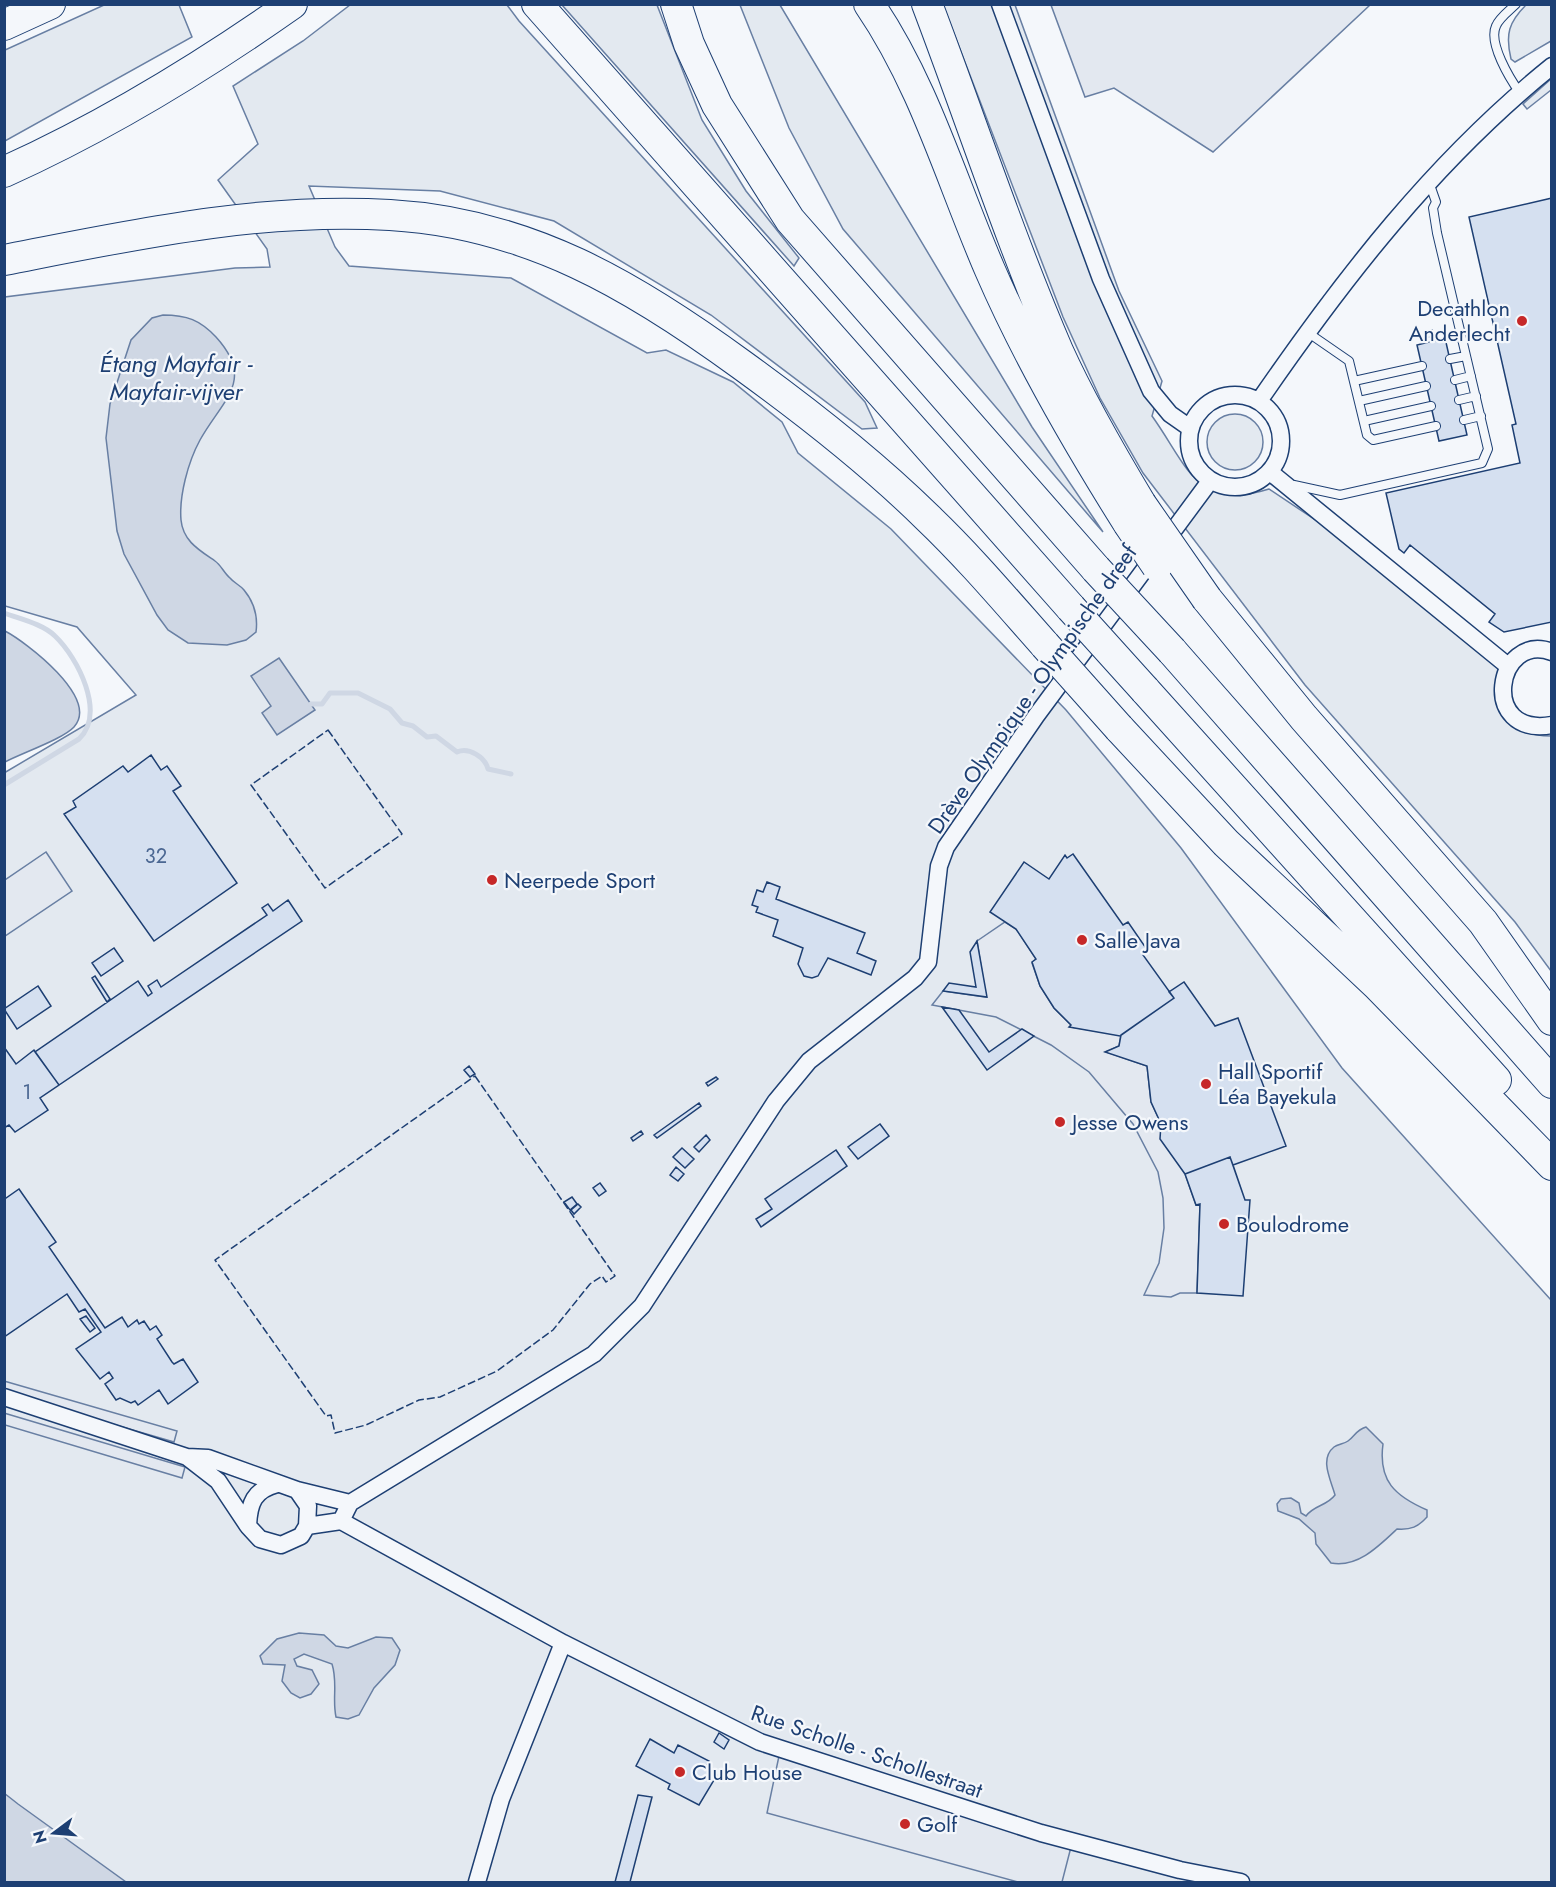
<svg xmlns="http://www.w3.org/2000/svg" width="1556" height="1887" font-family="Jost,sans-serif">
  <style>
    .green { fill: #e3e9f0; stroke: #687fa3; stroke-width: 1.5 }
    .parking { fill: #e3e8f0; stroke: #687fa3; stroke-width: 1.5 }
    .water { fill: #cfd7e4; stroke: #687fa3; stroke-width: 1.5 }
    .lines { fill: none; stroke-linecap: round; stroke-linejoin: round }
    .stream { stroke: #cfd7e4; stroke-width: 5 }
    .building { fill: #d5e0f0; stroke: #1d3f73; stroke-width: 1.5 }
    .lane-casing { stroke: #1d3f73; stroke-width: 10 }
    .street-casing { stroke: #1d3f73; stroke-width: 19 }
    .highway-casing { stroke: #1d3f73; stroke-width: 32 }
    .lane { stroke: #f4f7fb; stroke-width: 8 }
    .street { stroke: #f4f7fb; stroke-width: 16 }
    .highway { stroke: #f4f7fb; stroke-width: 30 }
    .highway-bridge-casing { stroke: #1d3f73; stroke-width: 32; stroke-linecap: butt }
    .highway-bridge { stroke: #f4f7fb; stroke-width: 30 }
    .fence { stroke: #1d3f73; stroke-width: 1.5; stroke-dasharray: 8 3; stroke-linecap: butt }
    .poi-dot { fill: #c62828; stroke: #f4f7fb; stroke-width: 2 }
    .labels { text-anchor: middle; stroke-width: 4.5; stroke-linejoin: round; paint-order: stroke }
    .number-label { font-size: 20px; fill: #4b6792 }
    .poi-label { font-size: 22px; fill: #1d3f73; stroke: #f4f7fb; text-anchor: start }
    .street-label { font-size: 22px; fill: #1d3f73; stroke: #f4f7fb }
    .water-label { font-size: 24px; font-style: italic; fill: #1d3f73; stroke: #f4f7fb }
  </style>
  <rect width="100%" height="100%" fill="#f4f7fb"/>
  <path class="green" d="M104,5H179L192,37L5,141V50Z
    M350,5H507L519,21L865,402L877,428L862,429L711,315L554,221L440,191L309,186L335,247L349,266L511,278L647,353L666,350L733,382L782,422L798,453L891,529L1066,710L1181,848L1342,1068L1551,1300V1882H5L4,773L136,695L77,627L5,606V297L235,268L270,267L267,249L218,180L258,144L233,86L303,41Z
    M562,5H657L702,120L746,191L799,258L794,266Z
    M740,5H780L1032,427L1103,532L843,229L789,128Z
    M943,5H1015L1119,291L1162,381L1152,416C1188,466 1196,512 1269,489L1320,523L1498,666C1493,709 1504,735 1551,736V971L1515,922L1305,685L1143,473L1100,398L1063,317Z
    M1526,5H1551V41L1515,62L1511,59C1505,34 1509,22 1526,5Z
    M1551,79V90L1527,109L1523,104Z
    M1207 442a28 28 0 1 1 56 0a28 28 0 1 1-56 0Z"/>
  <path class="parking" d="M1051,5V4L1370,5L1213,152L1114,88L1085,97Z
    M46,852L72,891L5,936V880Z
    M1005,922L1016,929L1036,959L1032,963L1040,986L1054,1008L1071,1025L1070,1027L1121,1035L1119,1046L1106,1052L1147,1066L1151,1102L1185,1174L1196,1205L1200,1204L1197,1293H1180L1171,1297L1144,1295L1159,1263L1164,1228L1163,1198L1158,1172L1133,1124L1089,1072L1051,1045L996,1017L932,1005L943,991L986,997L977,941Z
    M4,1381L177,1431L174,1442L5,1393Z
    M4,1413L185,1467L182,1478L5,1425Z
    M779,1756L1071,1847L1062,1882H1018L767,1813Z"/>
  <path class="water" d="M163,315C187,315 200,320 216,337C256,381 222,400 200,440C188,462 179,496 181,520C183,541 199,550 215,561C221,565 224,573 230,578C234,583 240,585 244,590C254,602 258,617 256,632L246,640L227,645L188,643L168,630L157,615L124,554L117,531L106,438L110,404L131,340L152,318Z
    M5,631C26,642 100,698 74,727C63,739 22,753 5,762Z
    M279,658L315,710L277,735L262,713L271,706L251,676Z
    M1366,1427L1383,1444C1378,1481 1395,1496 1427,1510V1517C1418,1527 1411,1530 1397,1529C1378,1547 1357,1568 1331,1563L1316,1544L1315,1533L1299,1519L1278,1511L1277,1504L1281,1499L1291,1498L1299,1503L1301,1513L1306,1516C1314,1505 1327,1506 1335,1495C1331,1480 1319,1459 1334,1447C1338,1444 1344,1444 1348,1441C1355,1436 1356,1430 1366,1427Z
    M299,1633L324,1635L336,1646L348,1648L376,1637L392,1638L400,1650L395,1665L374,1688L359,1715L348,1719L336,1717C332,1699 338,1683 332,1664L304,1654L294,1659L297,1666L312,1670L319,1684L311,1694L300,1698L291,1693L282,1681L285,1665L263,1664L260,1656L277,1639Z
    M4,1793L18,1804L126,1882H5Z"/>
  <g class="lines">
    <path class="stream" d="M4,613C20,619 43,624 55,636C78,658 106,713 79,739L4,785
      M311,704H322L330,693H358L390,709L402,723L413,726L427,737L436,736L457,752C469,747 485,757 488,769L511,774"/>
  </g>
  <path class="building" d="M1552,198V622L1504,632L1489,622L1495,614L1410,545L1404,553L1399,549L1386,493L1520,463L1512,425L1516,424L1469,217Z
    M1432,330L1434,336L1425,338L1424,332Z
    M1445,338L1467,435L1439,441L1417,345Z
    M151,755L161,770L167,766L181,786L173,791L237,883L154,941L64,814L76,807L73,801L123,766L128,772Z
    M1073,854L1123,925L1128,922L1148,951L1143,955L1174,998L1120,1036L1069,1027L1071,1025L1054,1008L1040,986L1032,962L1036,959L1016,929L990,912L1024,862L1049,879L1065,855L1067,858Z
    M767,882L780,887L776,899L865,933L857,953L876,961L871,975L828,958L818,976L812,978L804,976L798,964L803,948L773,936L778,920L756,912L758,907L752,905L757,890L763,892Z
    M288,900L302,921L59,1085L35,1052L138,981L148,996L152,993L148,986L157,980L161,987L267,915L262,908L268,904L273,911Z
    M977,941L987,997L943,991L949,983L976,987L970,952Z
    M114,948L123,961L101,976L92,963Z
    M95,976L110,999L107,1002L92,978Z
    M1184,982L1215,1026L1238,1018L1286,1146L1233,1165L1230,1157L1185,1174L1160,1139L1161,1124L1151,1102L1147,1066L1105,1052L1119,1046L1121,1035L1174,998L1169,992Z
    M1184,982L1215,1026L1238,1018L1286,1146L1233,1165L1245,1200H1250L1243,1296L1197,1293L1200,1204L1196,1205L1185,1174L1160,1139L1161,1124L1151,1102L1147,1066L1105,1052L1119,1046L1121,1035L1174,998L1169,992Z
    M38,986L51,1006L17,1029L4,1009Z
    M942,1007L959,1010L989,1052L1022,1029L1034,1036L987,1070Z
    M4,1047L16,1064L34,1050L59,1085L40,1098L48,1110L15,1132L9,1125L4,1128Z
    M469,1066L475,1074L470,1077L464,1070Z
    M716,1077L718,1079L708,1086L706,1083Z
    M699,1103L701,1106L657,1138L654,1135Z
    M880,1124L889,1136L858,1159L848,1147Z
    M641,1131L643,1134L633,1141L631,1138Z
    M706,1135L710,1140L699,1152L694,1147Z
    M682,1148L694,1159L685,1168L673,1157Z
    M836,1150L847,1166L761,1227L756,1219L772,1209L765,1199Z
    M1230,1157L1245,1200H1250L1243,1296L1197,1293L1200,1204L1196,1205L1185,1174Z
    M676,1167L684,1174L678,1181L670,1175Z
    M600,1183L606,1191L599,1196L593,1188Z
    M19,1189L56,1242L49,1247L105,1328L122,1317L128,1327L137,1320L139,1324L144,1321L150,1330L156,1326L162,1335L157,1339L172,1362L174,1364L183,1359L198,1382L168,1404L159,1390L138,1405L135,1401L131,1403L120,1398L116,1400L105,1384L113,1378L109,1372L100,1379L76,1349L101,1332L85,1309L79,1312L67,1294L4,1337V1196L6,1198Z
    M572,1197L577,1204L570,1210L564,1202Z
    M578,1204L581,1207L574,1214L571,1210Z
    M86,1316L95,1328L90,1332L80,1319Z
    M719,1733L729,1740L724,1749L714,1742Z
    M650,1739L674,1753L678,1745L709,1761L705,1769L717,1775L699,1805L668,1789L670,1784L636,1766Z
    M638,1795L652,1797L630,1882H615Z"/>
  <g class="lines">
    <defs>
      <path id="lane" d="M1516,4C1510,10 1499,18 1496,26C1488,43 1510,79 1520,93
        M1307,332L1349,361L1367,435L1373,440L1436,426
        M1450,359L1466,356
        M1455,380L1471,376
        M1354,381L1422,366
        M1459,400L1476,396
        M1359,401L1426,386
        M1464,420L1481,416
        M1364,421L1431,406
        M1294,485L1340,495L1482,463L1488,449L1437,233L1433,208L1436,202L1429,182"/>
      <path id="street" d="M1000,4L1101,279L1151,391L1170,414L1190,428
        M1189 441a46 46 0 1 1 92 0a46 46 0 1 1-92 0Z
        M1259,401C1343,279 1435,160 1552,66
        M1270,472L1508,666
        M1552,652C1496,631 1478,738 1552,725
        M4,1397L187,1457L208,1458L297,1490L308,1506L307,1526L301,1536L281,1545L260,1539L248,1526C249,1503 254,1490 277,1484
        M187,1457L218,1481L248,1526
        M297,1490L350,1503
        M341,1521L350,1503L594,1354L642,1306L776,1101L809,1061L915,978L928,962L939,866L946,847L1036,716L1210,481
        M307,1526L341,1521L563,1643L760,1742L1041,1833L1180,1870L1241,1882
        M477,1882L501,1799L563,1643"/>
      <path id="highway" d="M537,4L1071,608
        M676,4L689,44L717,105L790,220L1096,569
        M869,4C925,86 951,180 990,270C1028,358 1077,442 1128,523
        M927,4C971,120 1009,237 1058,351C1082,404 1111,454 1141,504
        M4,25L50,4
        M4,172C106,126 201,68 292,4
        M4,260C132,235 259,207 390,215C528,223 634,286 742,365C807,412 870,461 927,517C969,557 1006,601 1045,645
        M1207,599L1304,718L1483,922L1552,1020
        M1172,651L1552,1083
        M1145,690L1496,1080
        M1119,728L1226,843L1377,985L1552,1165"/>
    </defs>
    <use href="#lane" class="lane-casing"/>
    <use href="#street" class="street-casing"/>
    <use href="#highway" class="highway-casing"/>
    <use href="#lane" class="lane"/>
    <use href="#street" class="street"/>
    <use href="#highway" class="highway"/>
    <defs>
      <path id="highway-bridge" d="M1141,504L1207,599
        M1128,523L1157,566
        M1096,569L1172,651
        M1071,608L1145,690
        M1045,645L1119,728"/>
    </defs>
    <use href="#highway-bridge" class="highway-bridge-casing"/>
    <use href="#highway-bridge" class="highway-bridge"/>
    <path class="fence" d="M328,730L402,834L325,888L251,785Z
      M475,1076L615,1276L606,1282L602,1276L590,1284L553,1330L497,1371L440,1397L419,1400L366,1425L335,1433L331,1415L326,1416L215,1260Z"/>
  </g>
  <g class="poi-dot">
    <circle cx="1522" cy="321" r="6"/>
    <circle cx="492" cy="880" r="6"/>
    <circle cx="1082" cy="940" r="6"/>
    <circle cx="1206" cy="1084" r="6"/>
    <circle cx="1060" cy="1122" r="6"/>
    <circle cx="1224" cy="1224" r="6"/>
    <circle cx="680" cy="1772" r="6"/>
    <circle cx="905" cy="1824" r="6"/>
  </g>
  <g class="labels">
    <g class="number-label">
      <text x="156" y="863">32</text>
      <text x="27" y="1099">1</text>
    </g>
    <g class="poi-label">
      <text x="1510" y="316" text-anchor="end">Decathlon<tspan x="1510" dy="25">Anderlecht</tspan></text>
      <text x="504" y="888">Neerpede Sport</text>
      <text x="1094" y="948">Salle Java</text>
      <text x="1218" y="1079">Hall Sportif<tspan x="1218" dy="25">Léa Bayekula</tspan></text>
      <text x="1072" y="1130">Jesse Owens</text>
      <text x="1236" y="1232">Boulodrome</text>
      <text x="692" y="1780">Club House</text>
      <text x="917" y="1832">Golf</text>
    </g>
    <g class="street-label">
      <text transform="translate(1032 689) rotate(-55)" y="8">Drève Olympique - Olympische dreef</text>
      <text transform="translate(867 1751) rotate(19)" y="8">Rue Scholle - Schollestraat</text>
    </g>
    <g class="water-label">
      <text x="176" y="372">Étang Mayfair -<tspan x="176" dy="28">Mayfair-vijver</tspan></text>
    </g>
  </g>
  <rect width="1556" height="1887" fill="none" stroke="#1d3f73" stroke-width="12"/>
  <g transform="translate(54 1833) rotate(254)" stroke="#f4f7fb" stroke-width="4.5" paint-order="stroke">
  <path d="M0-4.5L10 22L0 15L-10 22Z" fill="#1d3f73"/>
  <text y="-9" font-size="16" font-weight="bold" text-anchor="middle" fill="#1d3f73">N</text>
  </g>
</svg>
